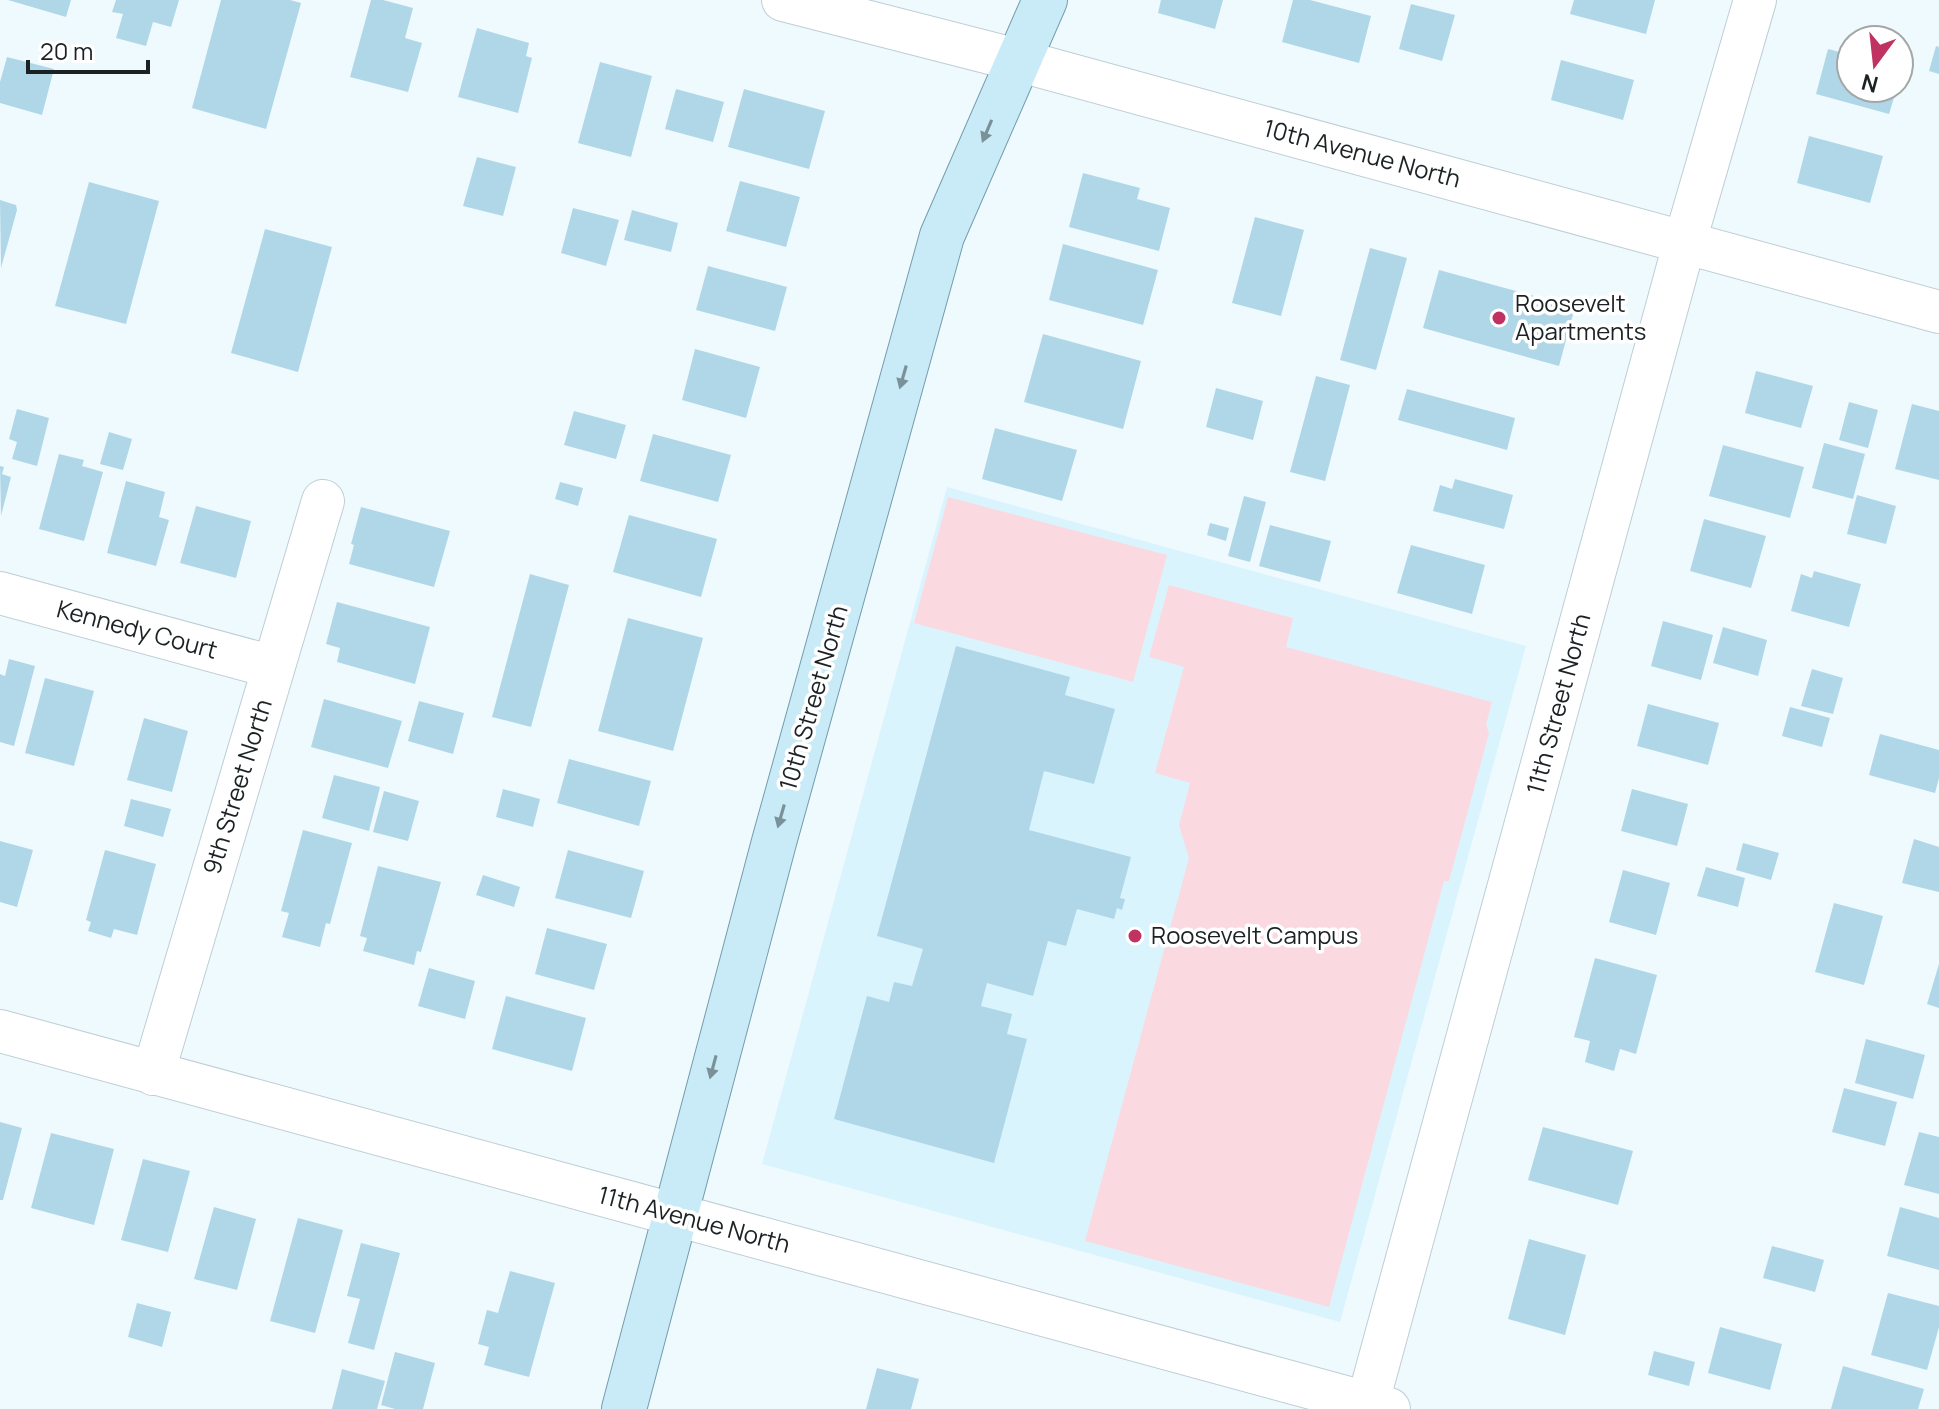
<svg xmlns="http://www.w3.org/2000/svg" width="1939" height="1409" font-family="Manrope,sans-serif">
  <style>
    .built { fill: #daf4fe }
    .green { fill: #fadae0 }
    .building { fill: #b0d7e7 }
    .lines { fill: none; stroke-linecap: round; stroke-linejoin: round }
    .street-casing { stroke: #beced5; stroke-width: 44 }
    .primary-casing { stroke: #759cab; stroke-width: 46 }
    .street { stroke: #fff; stroke-width: 42 }
    .primary { stroke: #c9ebf8; stroke-width: 44 }
    .oneway { fill: #7b9199 }
    .poi-dot { fill: #bf3261; stroke: #fff; stroke-width: 3 }
    .labels { text-anchor: middle; stroke-width: 7; stroke-linejoin: round; paint-order: stroke }
    .street-label { font-size: 24px; fill: #1c2224; stroke: #fff }
    .poi-label { font-size: 24px; fill: #1c2224; stroke: #fff; text-anchor: start }
  </style>
  <rect width="100%" height="100%" fill="#effafe"/>
  <path class="built" d="M947,487L1526,646L1340,1322L762,1164Z"/>
  <path class="green" d="M948,497L1167,555L1133,682L914,623Z
    M1169,585L1293,618L1286,647L1492,702L1486,725L1489,733L1449,881H1444L1329,1307L1085,1241L1189,858L1179,825L1190,783L1155,773L1184,667L1149,657Z"/>
  <path class="building" d="M8,0H71L66,17Z
    M116,0H179L171,27L153,22L146,46L116,38L123,14L112,12Z
    M221,0H290L301,3L266,129L192,108Z
    M371,0H383L413,8L405,38L422,43L408,92L350,77Z
    M1161,0H1223L1215,29L1158,13Z
    M1293,0H1310L1371,16L1359,63L1282,42Z
    M1574,0H1655L1646,34L1570,14Z
    M1411,4L1455,15L1442,61L1399,49Z
    M477,28L529,43L526,56L532,58L518,113L458,97Z
    M1936,46L1939,47V74L1929,71Z
    M1828,49L1851,55V88H1897L1889,114L1816,94Z
    M7,57L54,69L42,115L0,103V82Z
    M1561,60L1634,80L1623,120L1551,100Z
    M600,62L652,76L631,157L578,143Z
    M676,89L724,102L713,142L665,129Z
    M744,89L825,111L809,169L728,147Z
    M1809,136L1883,156L1870,203L1797,183Z
    M477,157L516,167L503,216L463,206Z
    M1083,173L1140,188L1137,199L1170,208L1159,251L1069,227Z
    M740,181L800,197L786,247L726,231Z
    M89,182L159,201L126,324L55,306Z
    M0,200L16,205L17,210L1,268Z
    M573,208L619,220L606,266L561,253Z
    M632,210L678,223L671,252L624,240Z
    M1255,217L1304,230L1281,316L1232,303Z
    M265,229L332,247L298,372L231,353Z
    M1063,244L1158,270L1143,325L1049,300Z
    M1370,248L1407,258L1376,370L1340,360Z
    M708,266L787,287L775,331L696,310Z
    M1439,270L1575,307L1559,366L1423,328Z
    M1043,334L1141,361L1123,429L1024,402Z
    M695,349L760,367L746,418L682,400Z
    M1756,371L1813,386L1801,428L1745,413Z
    M1316,376L1350,385L1325,481L1290,472Z
    M1216,388L1263,401L1253,440L1206,427Z
    M1407,389L1515,418L1507,450L1398,420Z
    M1849,402L1878,410L1868,448L1839,440Z
    M1912,404L1939,411V480L1895,469Z
    M17,409L49,418L37,466L12,459L17,442L9,439Z
    M574,411L626,425L616,459L564,445Z
    M995,428L1077,450L1062,501L982,479Z
    M109,432L132,439L123,470L100,464Z
    M653,434L731,455L718,502L640,481Z
    M1824,443L1865,454L1853,499L1812,488Z
    M1723,445L1804,467L1790,518L1709,496Z
    M59,454L84,460L82,466L103,472L84,541L39,529Z
    M0,466L4,467L2,474L11,477L1,516Z
    M1455,479L1513,495L1504,529L1433,511L1440,485L1452,489Z
    M126,481L165,492L159,517L169,520L156,566L107,553Z
    M560,482L583,488L578,506L555,499Z
    M1857,495L1896,506L1886,544L1847,534Z
    M1244,496L1266,502L1250,562L1228,556Z
    M196,506L251,521L236,578L180,563Z
    M361,507L450,531L434,587L349,564L354,545L351,544Z
    M629,515L717,539L701,597L613,572Z
    M1704,519L1766,536L1751,588L1690,571Z
    M1210,523L1229,528L1226,541L1207,535Z
    M1270,525L1331,541L1320,582L1259,566Z
    M1411,545L1485,565L1472,614L1397,593Z
    M1814,571L1861,584L1849,627L1791,611L1801,574L1812,578Z
    M530,574L569,585L531,727L492,717Z
    M337,602L430,627L415,684L337,662L340,648L326,644Z
    M628,618L703,638L673,751L598,731Z
    M1663,621L1713,635L1701,680L1651,666Z
    M1723,627L1767,640L1758,676L1713,663Z
    M956,646L1070,677L1065,695L1115,709L1094,784L1044,771L1029,830L1131,857L1120,898L1125,899L1122,910L1117,908L1114,919L1077,909L1066,946L1048,941L1033,996L987,983L981,1006L1012,1014L1007,1034L1027,1039L994,1163L834,1119L867,996L889,1002L894,982L912,986L923,949L877,936Z
    M9,659L35,666L14,746L0,742V674L5,676Z
    M1812,669L1843,678L1833,714L1801,706Z
    M45,678L94,691L74,766L25,753Z
    M324,699L402,721L388,768L311,747Z
    M419,701L464,713L453,754L408,741Z
    M1648,704L1719,723L1708,765L1637,746Z
    M1790,707L1830,718L1822,747L1782,736Z
    M144,718L188,731L172,792L127,780Z
    M1880,734L1939,750V778L1935,793L1869,775Z
    M569,759L651,781L639,826L557,803Z
    M334,775L380,787L369,831L322,818Z
    M503,789L540,799L533,827L496,817Z
    M1632,789L1688,804L1677,846L1621,831Z
    M384,791L419,801L408,841L373,832Z
    M131,799L171,809L163,837L124,826Z
    M303,830L352,843L330,924L326,923L320,947L282,937L289,913L281,911Z
    M1914,839L1939,847V892L1902,883Z
    M0,841L33,850L17,907L0,902Z
    M1743,843L1779,853L1771,880L1736,870Z
    M105,850L156,864L137,935L114,929L111,938L88,931L91,922L86,920Z
    M568,850L644,871L631,918L555,898Z
    M378,866L441,882L421,952L417,951L414,965L363,951L367,938L360,936Z
    M1706,867L1745,878L1738,907L1697,896Z
    M1623,870L1670,883L1656,935L1609,922Z
    M483,875L520,887L514,907L476,895Z
    M1834,903L1883,916L1864,985L1815,972Z
    M547,928L607,944L594,990L535,974Z
    M1595,958L1657,975L1636,1054L1620,1049L1614,1071L1585,1062L1590,1041L1574,1037Z
    M1939,964V1008L1927,1004Z
    M429,968L475,981L465,1019L418,1006Z
    M506,996L586,1018L572,1071L492,1049Z
    M1866,1039L1925,1055L1913,1099L1855,1083Z
    M1844,1088L1897,1102L1885,1146L1832,1132Z
    M0,1122L22,1128L3,1200H0Z
    M1543,1127L1633,1151L1618,1205L1528,1180Z
    M1919,1132L1939,1137V1194L1904,1185Z
    M51,1133L114,1149L94,1225L31,1208Z
    M143,1159L190,1171L168,1252L121,1240Z
    M214,1207L256,1219L237,1290L194,1279Z
    M1900,1207L1939,1218V1270L1887,1256Z
    M298,1218L343,1230L315,1333L270,1321Z
    M1529,1239L1586,1255L1565,1335L1508,1319Z
    M361,1243L400,1253L374,1350L348,1343L360,1299L347,1296Z
    M1772,1246L1824,1260L1815,1292L1763,1278Z
    M510,1271L555,1283L529,1377L484,1365L489,1347L478,1344L487,1310L498,1313Z
    M1888,1293L1939,1306V1327L1927,1370L1871,1355Z
    M137,1303L171,1312L162,1347L128,1337Z
    M1720,1327L1782,1344L1770,1390L1708,1373Z
    M1654,1351L1695,1362L1689,1386L1648,1375Z
    M395,1352L435,1363L423,1409H395L381,1405Z
    M1843,1366L1924,1389L1918,1409H1831Z
    M877,1368L919,1379L911,1409H866Z
    M342,1369L385,1381L377,1409H332Z"/>
  <g class="lines">
    <defs>
      <path id="street" d="M783,0L1017,60L1939,312
        M0,593L273,667
        M0,1031L1389,1409
        M153,1074L323,501
        M1366,1409L1685,241L1755,0"/>
      <path id="primary" d="M624,1409L774,842L942,236L1045,0"/>
    </defs>
    <use href="#street" class="street-casing"/>
    <use href="#primary" class="primary-casing"/>
    <use href="#street" class="street"/>
    <use href="#primary" class="primary"/>
  </g>
  <defs><path id="oneway-solid" d="M-6-.8H1V-3.2L6.5 0L1 3.2V.8H-6Z" transform="scale(2)"/></defs>
  <g class="oneway">
    <use href="#oneway-solid" transform="translate(987 131) rotate(113)"/>
    <use href="#oneway-solid" transform="translate(903 377) rotate(106)"/>
    <use href="#oneway-solid" transform="translate(781 816) rotate(106)"/>
    <use href="#oneway-solid" transform="translate(713 1067) rotate(105)"/>
  </g>
  <g class="poi-dot">
    <circle cx="1499" cy="318" r="8"/>
    <circle cx="1135" cy="936" r="8"/>
  </g>
  <g class="labels">
    <g class="street-label">
      <text transform="translate(1362 154) rotate(15)" y="8">10th Avenue North</text>
      <text transform="translate(137 630) rotate(15)" y="8">Kennedy Court</text>
      <text transform="translate(814 698) rotate(-74)" y="8">10th Street North</text>
      <text transform="translate(1559 704) rotate(-75)" y="8">11th Street North</text>
      <text transform="translate(238 787) rotate(-73)" y="8">9th Street North</text>
      <text transform="translate(694 1220) rotate(15)" y="8">11th Avenue North</text>
    </g>
    <g class="poi-label">
      <text x="1515" y="312">Roosevelt<tspan x="1515" dy="28">Apartments</tspan></text>
      <text x="1151" y="944">Roosevelt Campus</text>
    </g>
  </g>
  <g transform="translate(1875 64) rotate(195)"><circle r="38" fill="#ffffff" stroke="#a4a7a7" stroke-width="2"/>
  <path d="M0-6L14 30L0 20L-14 30Z" fill="#bf3261"/>
  <text y="-12" font-size="22" font-weight="bold" text-anchor="middle" fill="#1c2224">N</text>
  </g>
  <path d="M28 60v12h120v-12" fill="none" stroke="#1c2224" stroke-width="4"/>
  <text x="40" y="60" font-size="24" fill="#1c2224" stroke="#ffffff" stroke-width="6" paint-order="stroke">20 m</text>
</svg>
